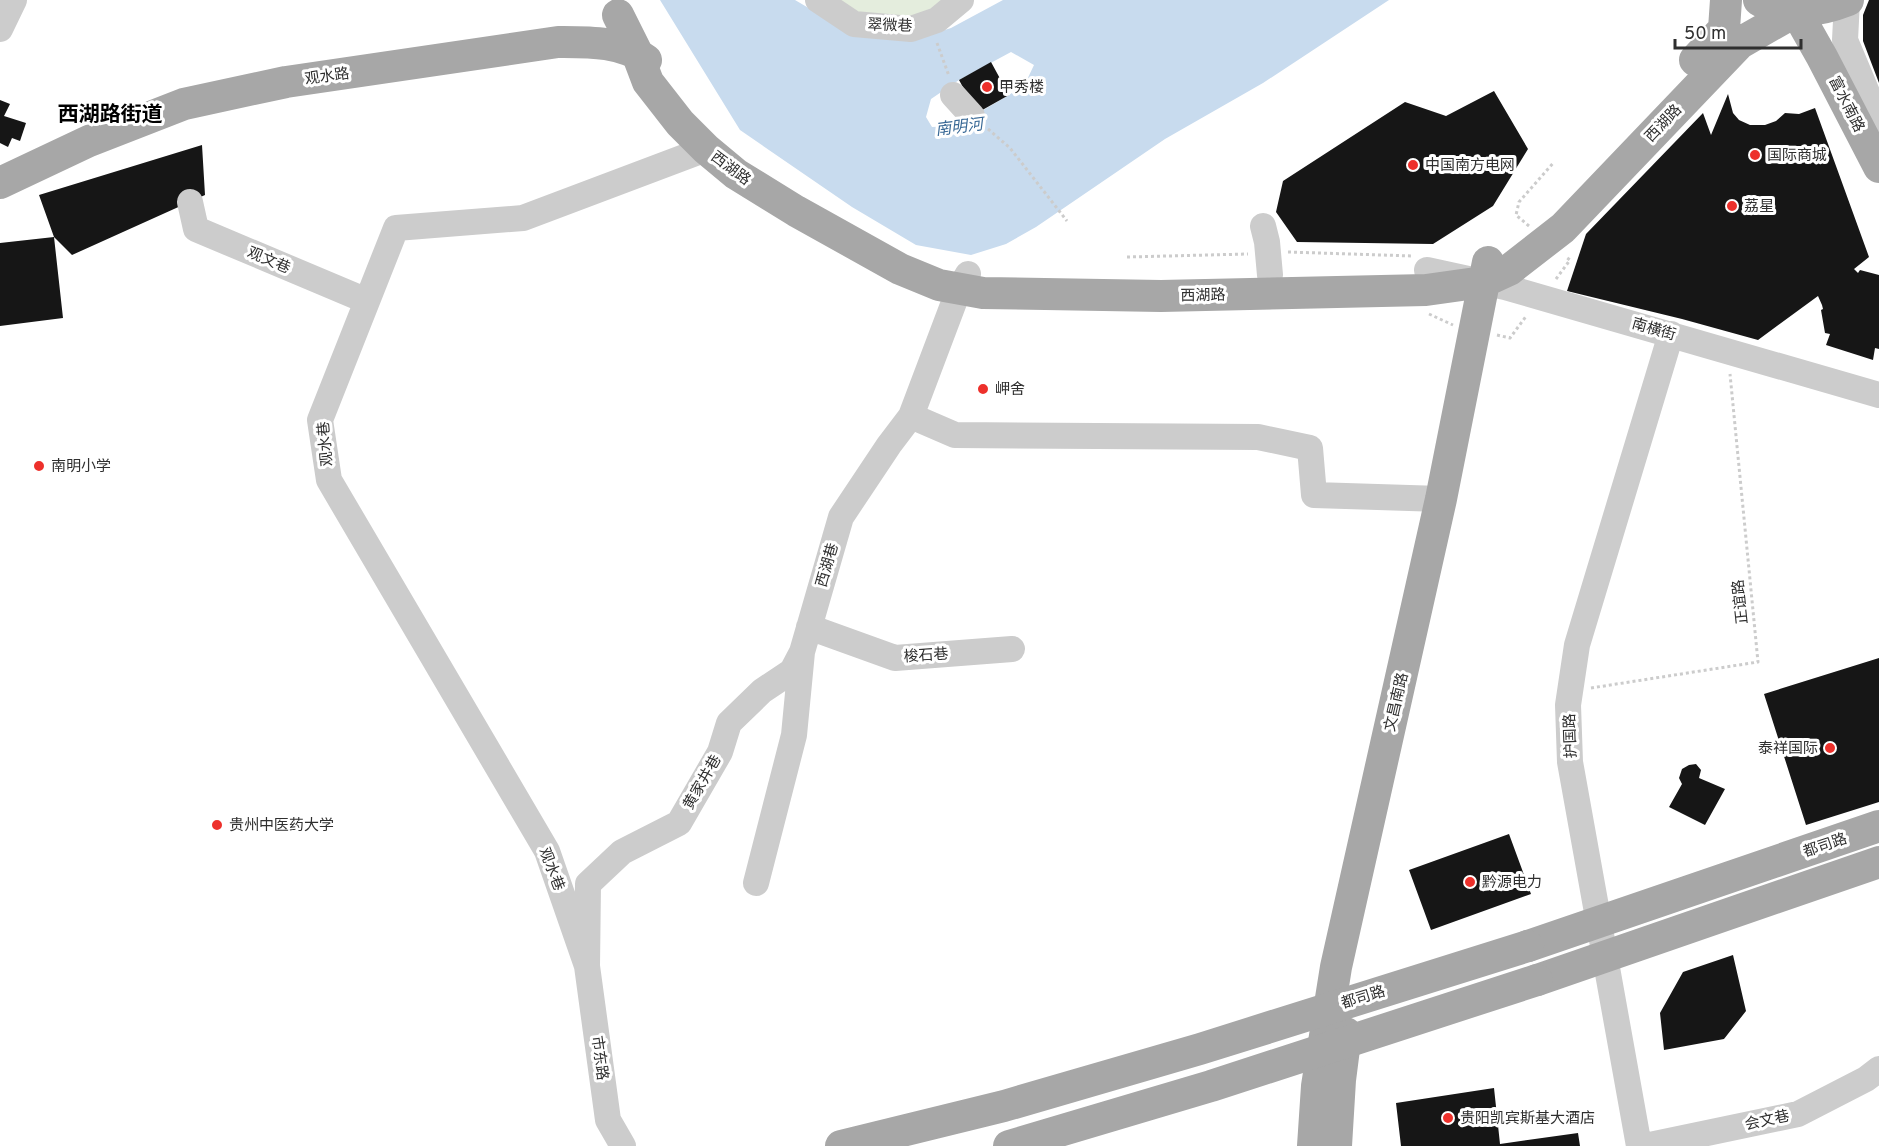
<svg xmlns="http://www.w3.org/2000/svg" width="1879" height="1146" font-family="Overpass,'Noto Sans SC',sans-serif">
  <style>
    .green { fill: #e4eddd }
    .water { fill: #c8dbee; fill-rule: evenodd }
    .building { fill: #161616 }
    .lines { fill: none; stroke-linecap: round; stroke-linejoin: round }
    .path { stroke: #ccc; stroke-width: 3; stroke-dasharray: 3 3; stroke-linecap: butt }
    .minor { stroke: #ccc; stroke-width: 26 }
    .major { stroke: #a7a7a7; stroke-width: 32 }
    .major-bridge { stroke: #a7a7a7; stroke-width: 32 }
    .poi-dot { fill: #ed302b; stroke: #fff; stroke-width: 2 }
    .labels { text-anchor: middle; stroke-width: 6; stroke-linejoin: round; paint-order: stroke }
    .street-label { font-size: 15px; fill: #2f2f2f; stroke: #fff }
    .poi-label { font-size: 15px; fill: #2f2f2f; stroke: #fff; text-anchor: start }
    .water-label { font-size: 16px; font-style: italic; fill: #396996; stroke: #fff }
    .district-label { font-size: 21px; font-weight: bold; fill: #000; stroke: #fff }
  </style>
  <rect width="100%" height="100%" fill="#fff"/>
  <path class="green" d="M835,0H956L912,25L849,15Z"/>
  <path class="water" d="M660,0H795L829,20L919,38L951,28L1003,0H1389L1263,83L1165,139L1036,227L1006,244L971,255L916,245L852,207L740,130ZM1011,52L1034,65L1025,84L1009,95L956,126L932,127L926,117L931,99L959,80Z"/>
  <path class="building" d="M1869,0H1879V83L1863,41V15Z
    M991,62L1009,95L977,113L959,80Z
    M1494,91L1528,149L1493,206L1433,244L1297,242L1276,212L1283,181L1405,102L1446,116Z
    M1728,94L1733,113L1739,120L1750,125H1765L1776,121L1785,113L1799,114L1815,108L1869,257L1854,269L1858,273L1860,270L1879,275V349L1875,348L1873,360L1826,345L1830,334L1825,333L1821,310L1823,309L1822,305L1818,296L1758,340L1682,319L1567,291L1586,234L1703,113L1711,135Z
    M0,100L10,104L4,116L26,123L20,141L12,138L8,147L0,143Z
    M202,145L205,195L72,255L54,237L63,318L0,326V243L54,237L39,195Z
    M1879,658V802L1806,825L1764,694Z
    M1696,764L1701,770L1699,778L1725,789L1705,825L1669,807L1682,784L1679,778L1682,769L1689,765Z
    M1509,834L1531,894L1431,930L1409,870Z
    M1733,955L1746,1011L1724,1039L1664,1050L1660,1013L1683,972Z
    M1494,1088L1500,1144L1578,1133L1580,1146H1401L1396,1103Z"/>
  <g class="lines">
    <path class="path" d="M937,43L949,76
      M988,129L1010,148L1067,221
      M1529,226L1516,215L1519,202L1554,162
      M1288,252L1413,256
      M1127,257L1248,254
      M1556,279L1570,260L1566,257
      M1429,314L1453,325
      M1497,335L1510,338L1527,315
      M1591,688L1758,662L1730,374"/>
    <path class="minor" d="M818,0L854,24L911,29L937,20L961,0
      M1847,1L1845,40L1879,121
      M0,29L14,0
      M953,95L972,116
      M190,202L196,229L367,301
      M1263,226L1267,242L1270,275
      M1427,270L1505,287L1879,395
      M911,416L955,435L1258,437L1310,448L1314,495L1441,499
      M809,627L895,658L1012,649
      M756,883L794,735L802,652L841,517L889,445L911,416L959,289L968,274
      M587,966L547,851L329,480L320,420L396,228L523,218L706,149
      M623,1146L608,1120L587,966L588,884L622,852L679,823L720,752L729,723L762,691L792,671L802,652
      M1639,1146L1570,762L1568,705L1577,645L1671,334
      M1645,1146L1798,1114L1866,1079L1879,1069"/>
    <path class="major" d="M1759,0C1785,17 1820,11 1848,0
      M618,15L637,53L648,82L680,123L706,149L736,174L796,211L900,269L939,285L983,293L1161,296L1426,290L1483,282L1509,270L1563,228L1740,43L1796,11L1822,57L1879,167
      M1695,60L1724,29L1726,0
      M0,183L89,141L184,104L286,82L558,42C588,42 622,41 646,60
      M1528,946L1879,826
      M1537,980L1879,862
      M1313,1146L1317,1086L1336,967L1441,499L1488,262
      M1336,1146L1340,1080L1346,1033"/>
    <path class="major-bridge" d="M841,1146L1004,1106L1200,1049L1528,946
      M1009,1146L1211,1086L1537,980"/>
  </g>
  <g class="poi-dot">
    <circle cx="987" cy="87" r="6"/>
    <circle cx="1755" cy="155" r="6"/>
    <circle cx="1413" cy="165" r="6"/>
    <circle cx="1732" cy="206" r="6"/>
    <circle cx="983" cy="389" r="6"/>
    <circle cx="39" cy="466" r="6"/>
    <circle cx="1830" cy="748" r="6"/>
    <circle cx="217" cy="825" r="6"/>
    <circle cx="1470" cy="882" r="6"/>
    <circle cx="1448" cy="1118" r="6"/>
  </g>
  <g class="labels">
    <g class="street-label">
      <text transform="translate(890 25) rotate(2)" y="5">翠微巷</text>
      <text transform="translate(327 76) rotate(-8)" y="5">观水路</text>
      <text transform="translate(1847 104) rotate(63)" y="5">富水南路</text>
      <text transform="translate(1663 123) rotate(-46)" y="5">西湖路</text>
      <text transform="translate(731 168) rotate(37)" y="5">西湖路</text>
      <text transform="translate(269 260) rotate(23)" y="5">观文巷</text>
      <text transform="translate(1203 295) rotate(-1)" y="5">西湖路</text>
      <text transform="translate(1654 329) rotate(16)" y="5">南横街</text>
      <text transform="translate(325 444) rotate(-95)" y="5">观水巷</text>
      <text transform="translate(827 565) rotate(-74)" y="5">西湖巷</text>
      <text transform="translate(1740 602) rotate(-96)" y="5">正谊路</text>
      <text transform="translate(926 655) rotate(-4)" y="5">梭石巷</text>
      <text transform="translate(1396 702) rotate(-77)" y="5">文昌南路</text>
      <text transform="translate(1570 736) rotate(-92)" y="5">护国路</text>
      <text transform="translate(702 782) rotate(-60)" y="5">黄家井巷</text>
      <text transform="translate(1825 845) rotate(-19)" y="5">都司路</text>
      <text transform="translate(552 869) rotate(69)" y="5">观水巷</text>
      <text transform="translate(1363 997) rotate(-17)" y="5">都司路</text>
      <text transform="translate(600 1058) rotate(82)" y="5">市东路</text>
      <text transform="translate(1767 1120) rotate(-12)" y="5">会文巷</text>
    </g>
    <g class="poi-label">
      <text x="999" y="92">甲秀楼</text>
      <text x="1767" y="160">国际商城</text>
      <text x="1425" y="170">中国南方电网</text>
      <text x="1744" y="211">荔星</text>
      <text x="995" y="394">岬舍</text>
      <text x="51" y="471">南明小学</text>
      <text x="1818" y="753" text-anchor="end">泰祥国际</text>
      <text x="229" y="830">贵州中医药大学</text>
      <text x="1482" y="887">黔源电力</text>
      <text x="1460" y="1123">贵阳凯宾斯基大酒店</text>
    </g>
    <g class="water-label">
      <text transform="translate(959 126) rotate(-7)" y="6">南明河</text>
    </g>
    <g class="district-label">
      <text x="110" y="121">西湖路街道</text>
    </g>
  </g>
  <path d="M1675 39v9h126v-9" fill="none" stroke="#2f2f2f" stroke-width="3"/>
  <text x="1684" y="39" font-size="18" fill="#2f2f2f" stroke="#ffffff" stroke-width="4.5" paint-order="stroke">50 m</text>
</svg>
